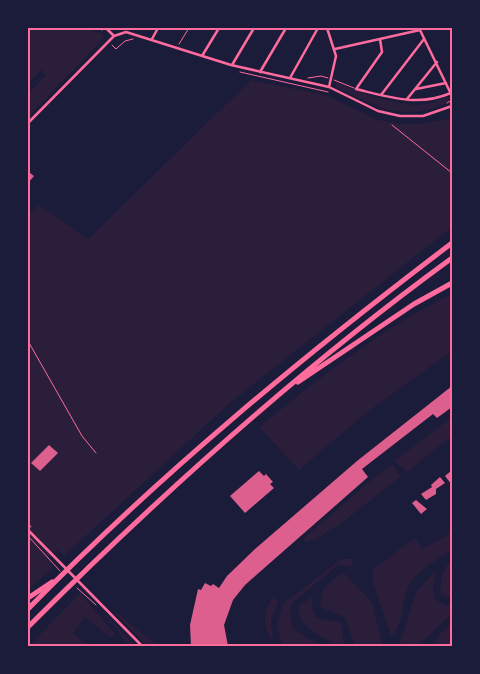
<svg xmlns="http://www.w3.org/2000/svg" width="480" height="674" font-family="'Crimson Pro',serif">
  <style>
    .green { fill: #2a1e3b }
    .building { fill: #dd5f8e }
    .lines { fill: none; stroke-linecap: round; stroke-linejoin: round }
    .path { stroke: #ff6b9d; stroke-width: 1 }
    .service { stroke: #ff6b9d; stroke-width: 1 }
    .minor { stroke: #ff6b9d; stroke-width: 2.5 }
    .motorway { stroke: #ff6b9d; stroke-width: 5 }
    .neatline { fill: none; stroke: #ff6b9d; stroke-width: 2 }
  </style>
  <rect width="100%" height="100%" fill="#1b1b3a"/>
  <path class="green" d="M28,28H85L102,34L104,38L28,117V94L48,73L46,75L41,70L28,84Z
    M251,80L325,95L378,120L403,124H421L452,118V227L231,402L64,556L57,550L48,559L53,568L28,590V216L39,205L88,239Z
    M335,82C359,92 399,108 425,104C433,103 441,99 448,96L450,102C402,123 380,108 336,87Z
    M452,294V351L366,413L299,470L259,427C320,378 381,328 452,294Z
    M452,417V436L407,472L394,461Z
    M393,464L400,477L334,529L332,528L314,541L312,539L306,543L304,538L369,482Z
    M452,532V550C436,560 416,571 408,588C402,602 403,628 391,636L373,582L372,570L415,538L423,549Z
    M341,559H354L351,567L338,565L292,603L290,615L293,629L321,646H282L277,624L283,604Z
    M452,561V596H443L440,593C441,582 442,567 452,561Z
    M436,570L433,589L435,599L444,605H452V614L417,646H399L416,592Z
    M341,573L345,574L372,602L383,646H355L345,617L320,607L323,589Z
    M80,593L115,634L111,638L85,617L73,634L89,646H29Z
    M274,597L278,601L271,621L273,639L271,640C263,626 262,609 274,597Z
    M312,597L313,611L317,618L341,622L344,646H338C324,637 295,626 299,606Z
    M97,606L135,646H130Z
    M109,607L158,646H147Z
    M452,623V646H433L439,635Z"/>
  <path class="building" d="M30,173L34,176L28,183V176Z
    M452,386V407L437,418L433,414L362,469L368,477L245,585L233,600L224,625L228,646H191L190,625L198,589L201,590L205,583L211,586L213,584L219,588L227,576L255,549L357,461Z
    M49,445L58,453L40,471L31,463Z
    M452,470V485L445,476Z
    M259,471L264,476L266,474L273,482L270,484L274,488L245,513L230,496Z
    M440,477L445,483L436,489V494L426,500L421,494L432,487L431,485Z
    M416,500L427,509L421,514L412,503Z"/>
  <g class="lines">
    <path class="path" d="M96,28L102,30
      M179,44L189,28
      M112,45L116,49L125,41L133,39
      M240,72L328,92
      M308,78L321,76L328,78
      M334,80L354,88
      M447,103L452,100
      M392,125L452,173
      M28,523L31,527
      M28,536L60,571
      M77,588L96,605"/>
    <path class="service" d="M28,341L82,436L96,453"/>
    <path class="minor" d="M106,28L114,36
      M327,28L336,56L329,87
      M419,28L452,96
      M152,39L158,28
      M380,39L382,52L356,89C389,97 418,107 451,93
      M335,49L420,30
      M202,56L219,28
      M232,65L254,28
      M260,72L286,28
      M290,78L318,28
      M416,89L446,83
      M381,95L424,39
      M407,99L437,62
      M28,123L114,36L126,32L231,65L329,87L378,111L400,116H423L452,106
      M28,530L142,646"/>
    <path class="motorway" d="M298,382L414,304L452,283
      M28,598L52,582
      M28,609C159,475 303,356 452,243
      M28,627C160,495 301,368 452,258"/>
  </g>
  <rect width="480" height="674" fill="none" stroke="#1b1b3a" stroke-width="58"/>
  <rect x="29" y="29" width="422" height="616" class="neatline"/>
</svg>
